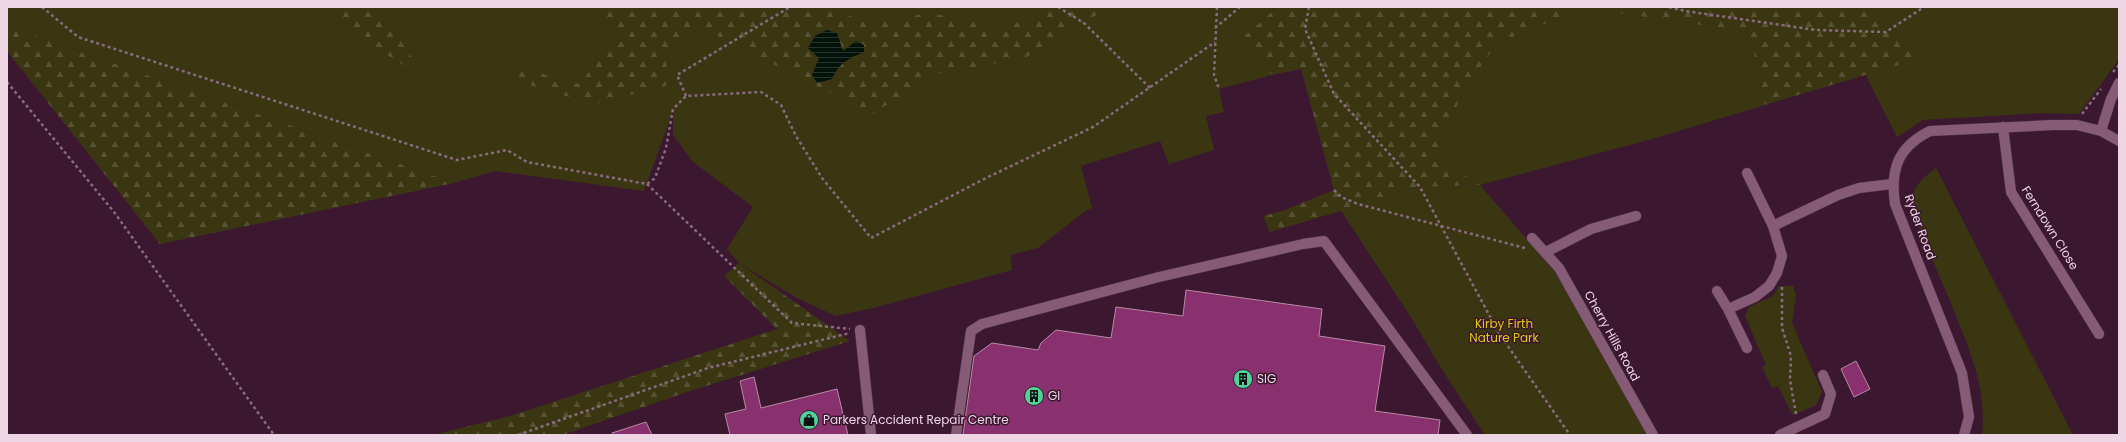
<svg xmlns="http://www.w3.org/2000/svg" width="2126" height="442" font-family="Poppins,sans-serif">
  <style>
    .green { fill: #3b3612 }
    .forest { fill: url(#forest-firs) }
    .water { fill: url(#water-rules) }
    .building { fill: #89306e; stroke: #b78aa6 }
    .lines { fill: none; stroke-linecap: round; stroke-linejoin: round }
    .minor-casing { stroke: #523549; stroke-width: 11 }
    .path { stroke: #896b7f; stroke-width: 2.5; stroke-dasharray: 3 3; stroke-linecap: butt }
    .minor { stroke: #855b76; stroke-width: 10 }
    .labels { text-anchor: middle; stroke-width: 3; stroke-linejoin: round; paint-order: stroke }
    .street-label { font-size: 12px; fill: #edd5e4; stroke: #3c1830 }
    .park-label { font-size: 12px; fill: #e0ca14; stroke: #3c1830 }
    .poi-label { font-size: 12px; fill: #edd5e4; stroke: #3c1830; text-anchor: start }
  </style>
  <defs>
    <pattern id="forest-firs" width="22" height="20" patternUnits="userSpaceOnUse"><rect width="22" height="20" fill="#3b3612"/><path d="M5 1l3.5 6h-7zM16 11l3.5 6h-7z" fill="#585234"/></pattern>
    <pattern id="water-rules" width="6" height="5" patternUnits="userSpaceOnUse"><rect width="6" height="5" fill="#03120b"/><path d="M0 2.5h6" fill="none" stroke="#28342e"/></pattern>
  </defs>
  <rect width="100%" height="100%" fill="#3c1830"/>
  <path class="green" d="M7,7H1277L1239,41L1272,75L1219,89L1224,112L1206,116L1214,150L1169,164L1160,141L1081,166L1092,208L1084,212L1038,248L1010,255L1012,270L877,307L836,316L797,298L739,263L727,249L753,207L692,161L673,135V111L644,191L495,171L454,183L7,26Z
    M1588,7L1750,32L1765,105L1652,139L1480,185L1554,271L1589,328L1647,435H1485L1441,368L1412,319L1340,209L1420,187L1479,185L1434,156L1462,95L1497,43Z
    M1874,7H2119V59L2079,114L2043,113L1923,120L1897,137L1865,74L1919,59Z
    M1936,168L2073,435H1982C1987,384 1968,347 1950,301C1936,269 1923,237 1910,205C1913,187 1921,179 1936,168Z
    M1779,286H1793L1796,295L1792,323L1822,392L1816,405L1793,415L1778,386L1772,388L1762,367L1766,365L1745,316L1749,307L1773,296Z"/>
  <path class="forest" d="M327,7H378L428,81L351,32Z
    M584,7H830L867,23L931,13L1003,29L1053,7H1110L1025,58L936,74L872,114L696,25L667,52L666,86L593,104L503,77L515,66L579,84L607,50L614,35Z
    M1277,7H1874L1919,59L1765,105L1750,32L1585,8L1497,43L1462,95L1434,156L1480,185L1420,187L1270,232L1263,216L1285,210L1334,190L1301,69L1272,75L1239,41Z
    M7,26L454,183L160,244L7,51Z
    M739,263L850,341L690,391L562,435H433L510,416L777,329L724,276Z"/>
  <path class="water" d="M827,30L837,33L843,51L856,41L864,45V52C848,59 840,62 832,79L817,83L812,75L819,58L808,48L815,36Z"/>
  <path class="building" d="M1186,290L1322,309L1319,336L1385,346L1375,411L1440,420L1438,435H963L974,356L992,343L1038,350L1041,343L1056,330L1111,338L1116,307L1183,316Z
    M1856,361L1870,389L1854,397L1841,369Z
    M754,377L761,408L837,389L848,435H730L725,414L746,409L740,381Z
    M646,422L652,435H613L612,433Z"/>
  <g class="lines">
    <defs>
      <path id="minor" d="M2003,127L2011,192L2099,334
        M2101,131L2111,99L2119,83
        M1747,173L1773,226
        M1532,238L1559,268L1653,435
        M1546,252L1591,229L1636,216
        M1717,291L1728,309
        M860,330L871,435
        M1747,348L1728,309L1755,297L1769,286L1777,273L1782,256L1773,226L1838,195L1859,188L1892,184
        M956,435L971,331L982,324L1159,277L1303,244L1324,241L1467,435
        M1780,435L1825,414L1831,394L1823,375
        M1964,435L1969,417L1962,373L1895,204C1890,169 1898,147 1930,131L2053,125H2077L2101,131L2119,141"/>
    </defs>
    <use href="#minor" class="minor-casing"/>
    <path class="path" d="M42,7L78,37L457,160L507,150L527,162L647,184L655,178L666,148L673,109L686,96L761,92L781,105L796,136L822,178L871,238L986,178L1093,127L1215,42
      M1058,7L1084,23L1150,88
      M1217,7L1214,75L1219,89
      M1309,7L1305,29L1334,94L1420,187L1500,335L1570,435
      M1669,7L1685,11L1816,30L1886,32L1924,7
      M1215,28L1240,7
      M2113,72L2119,65
      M7,82L114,212L274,435
      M686,96L677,75L790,7
      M2082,114L2101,89
      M647,184L792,323L850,329
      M1334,190L1341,197L1358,204L1525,248
      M1782,287V328L1791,356L1790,380L1796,414
      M518,435L708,368L850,333"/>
    <use href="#minor" class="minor"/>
  </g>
  <defs>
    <symbol id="building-disc" viewBox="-11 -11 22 22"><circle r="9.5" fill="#4ed399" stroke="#3c1830"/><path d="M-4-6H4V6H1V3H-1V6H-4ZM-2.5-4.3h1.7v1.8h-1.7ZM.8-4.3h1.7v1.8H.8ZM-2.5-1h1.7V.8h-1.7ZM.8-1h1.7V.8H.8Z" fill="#111"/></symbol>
    <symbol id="shop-disc" viewBox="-11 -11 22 22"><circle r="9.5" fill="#4ed399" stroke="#3c1830"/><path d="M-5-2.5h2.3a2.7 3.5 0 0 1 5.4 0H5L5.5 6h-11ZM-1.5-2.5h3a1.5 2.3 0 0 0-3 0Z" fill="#111"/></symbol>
  </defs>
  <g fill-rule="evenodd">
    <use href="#building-disc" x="1232" y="368" width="22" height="22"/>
    <use href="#building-disc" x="1023" y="385" width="22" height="22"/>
    <use href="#shop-disc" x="798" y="409" width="22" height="22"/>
  </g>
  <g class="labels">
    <g class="street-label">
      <text transform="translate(1920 227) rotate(70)" y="4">Ryder Road</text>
      <text transform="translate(2050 228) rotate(58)" y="4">Ferndown Close</text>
      <text transform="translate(1612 336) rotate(61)" y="4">Cherry Hills Road</text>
    </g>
    <g class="park-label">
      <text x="1504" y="328">Kirby Firth<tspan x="1504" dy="14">Nature Park</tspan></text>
    </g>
    <g class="poi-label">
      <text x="1257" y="383">SIG</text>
      <text x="1048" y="400">GI</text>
      <text x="823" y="424">Parkers Accident Repair Centre</text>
    </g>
  </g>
  <rect width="2126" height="442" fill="none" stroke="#edd5e4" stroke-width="16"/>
</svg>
